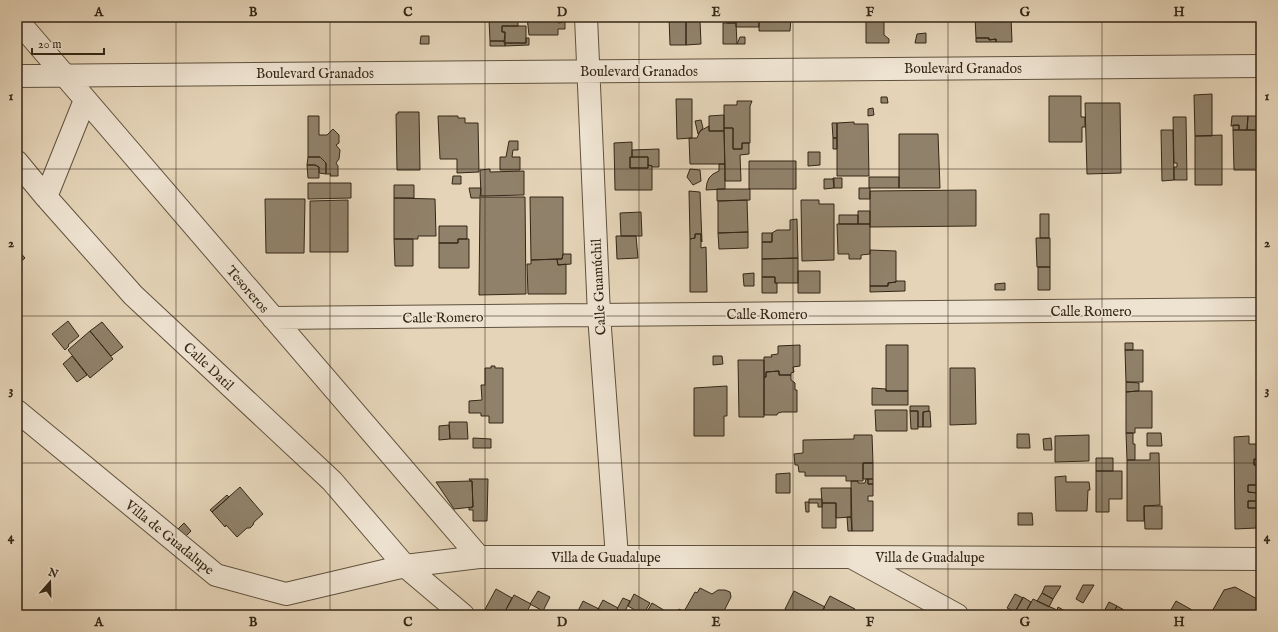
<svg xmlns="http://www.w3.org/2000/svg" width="1278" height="632" font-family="'IM FELL English',serif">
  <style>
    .building { fill: #90816a; stroke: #342716; fill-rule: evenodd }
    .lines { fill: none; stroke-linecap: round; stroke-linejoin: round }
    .minor-casing { stroke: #60523e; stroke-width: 24 }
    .minor { stroke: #eee3d1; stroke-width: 22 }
    .grid { fill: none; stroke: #342716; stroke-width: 1; stroke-opacity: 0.55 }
    .labels { text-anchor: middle; stroke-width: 3; stroke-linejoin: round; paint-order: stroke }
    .street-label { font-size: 14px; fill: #342716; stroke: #eee3d1 }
    .neatline { fill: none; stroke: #342716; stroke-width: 1.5 }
    .grid-label { font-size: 13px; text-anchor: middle; font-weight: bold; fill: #342716 }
  </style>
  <rect width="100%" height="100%" fill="#e5d4b8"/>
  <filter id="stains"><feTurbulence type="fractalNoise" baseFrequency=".005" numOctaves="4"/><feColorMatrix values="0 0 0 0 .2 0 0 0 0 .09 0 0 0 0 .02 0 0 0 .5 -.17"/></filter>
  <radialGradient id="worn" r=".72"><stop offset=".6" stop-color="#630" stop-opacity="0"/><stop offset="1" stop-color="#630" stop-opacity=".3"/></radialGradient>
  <path class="building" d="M494,17H525V20H518V26H502V32H505V41H490L489,20H494Z
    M527,17H558V23L565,22V29H558V35H529Z
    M669,17H686V45H670Z
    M686,17H698V21H700L701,44L686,45Z
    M698,17H723V21H698Z
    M727,17H734V22L744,21V17H759V27H736V23H727Z
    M734,17H744V21L734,22Z
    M759,17H776V19L791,18L790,31H759Z
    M866,17H884V35L889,39V43H866Z
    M942,17H975V18L944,19H942Z
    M975,17H1011L1012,42H996V39L989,40V38H976Z
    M723,23H736L737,44H723Z
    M502,26H526V43H504L505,32H502Z
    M926,33V43H915L917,34Z
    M421,36H429V44H420Z
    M740,37H745V44H737Z
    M526,38H529V45L505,46V43H526Z
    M976,38H989V40L996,39V42H976Z
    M490,41H505V46H490Z
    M1212,94V136H1195L1194,95Z
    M1049,96H1081V117H1085V127H1082V142H1049Z
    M881,97H887L888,103H881Z
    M676,99H692V138L677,139Z
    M737,101H752L750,106V143H742V149H733V128H724V105H737Z
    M1085,103H1120L1121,173L1087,174Z
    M873,108L874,115L868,116V109Z
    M398,112H419L420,170H397L396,114H398Z
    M724,115V131H709V116Z
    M308,116H319V135H327L333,129L339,135V143L336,145L340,150L339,159L336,163L338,166V176H330L331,174H326V163L320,157H308Z
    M438,116H458V118H465V123H478L479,172L457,173V159H440Z
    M1232,116H1248L1247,130H1239V125L1231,126Z
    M1248,116H1261V130H1247Z
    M1173,117H1186L1187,180H1174V167H1177V163H1174Z
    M701,120L703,128L698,134L695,121Z
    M854,122V124H868L869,176H837V123Z
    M832,123H837V138H833Z
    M1233,125H1239V130H1233Z
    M709,126V131H724L725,164H690L689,138H697L700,131Z
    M724,128H733V149H742V143H749V154L740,155L741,181H725Z
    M1161,130H1173L1174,180L1162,181Z
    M1233,130H1261V170H1234Z
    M899,134H938L940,188H899Z
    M1222,135V185H1195V136Z
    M833,138H837V149H833Z
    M509,141H518V150H513L512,157H520V170H500V157H506Z
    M632,142V157H630V168H648V165L652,166V190H615L614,143Z
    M659,149V167H652V166L648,165V157H632V150Z
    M808,152H820V165L808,166Z
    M308,157H320L326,163V174L319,173V167L315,165H307Z
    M630,157H648V168H630Z
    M749,161H796V189H749Z
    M719,164H725V189L706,190L707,183L709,178L713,174L719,171Z
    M307,165H315L319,167V178H308Z
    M490,169V172L524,171V195L481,196L480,170Z
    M690,169L700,170L701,181L693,185L687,177Z
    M453,176H461V184H452Z
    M869,177H899V188H869Z
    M833,178H842V188H834Z
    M824,179H834V188L824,189Z
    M308,183H351V198L308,199Z
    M394,185H414V198H394Z
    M469,188H481L480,197H525L526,294L479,295L480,198H471Z
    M859,188H870V199H859Z
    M717,189H750V200L718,201H717Z
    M976,190V226L870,227V191Z
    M689,191L700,192L702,242L701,241V234H695V238L690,239Z
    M530,197H563V254L562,259L531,260Z
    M394,198L435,199L436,236H418V239H394Z
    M265,199H305L304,253H266Z
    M348,200V252H310V201Z
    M747,200L748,232L718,233V201Z
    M801,200H819V204H834V260L802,261Z
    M858,211H870V224H858Z
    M641,212L642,236H621L620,213Z
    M1040,214H1049V238H1040Z
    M839,215H858V224H839Z
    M797,219L798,258L762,259V242H772V233L777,230H790V220Z
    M837,224H870V254L861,255V259H849V254H838Z
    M439,226H467V239H458V243H439Z
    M748,232V248L719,249L718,233Z
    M762,233H772V242H762Z
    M695,234H701V248L706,247L707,292H690V239L695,238Z
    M616,236H636L638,258L617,259Z
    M1036,238H1050V267H1037Z
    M394,239H413V266H395Z
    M458,239H469V268H439V243H458Z
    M17,249L25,258L17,265Z
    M870,250L896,251V282L888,283V286H870Z
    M563,254H571V264L558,265L557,259H562Z
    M798,258V283H775V277H762V259Z
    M557,259L558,265L566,264V294H528L527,264H531V260Z
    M1038,267H1050V290H1038Z
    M798,271H820V293H798Z
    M754,273V286H744L743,274Z
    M762,277H775V283H777V293H762Z
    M896,281H905V291L870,292V286H888V283L896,282Z
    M1005,283V290H995V284Z
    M68,321L79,336L68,345L69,346L65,350L52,334Z
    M102,322L123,347L111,356L90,331Z
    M90,331L113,359L90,378L68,350Z
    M1125,343H1133V350H1125Z
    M800,345V366L793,367L794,372L791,373V375H779V371L766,372V377H764V357H772L771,355L778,354V346Z
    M886,345H908V391H886Z
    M1125,350H1143V382H1126Z
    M72,356L87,375L77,382L63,364Z
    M713,356H722L723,364L713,365Z
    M738,360H764V417H739Z
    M491,366H495V368H503V423H489V416H481V413H469V401L482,400L481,385H485V368H491Z
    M950,368H975L976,424L950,425Z
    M779,371V375H791V380L795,383V390H797V412H782L778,413L777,415H764V377H766V372Z
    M1126,382L1139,383V391L1126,392Z
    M727,386V416H724V436H694V388Z
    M872,388L886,389V391H908V405H872Z
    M1137,391H1152V428H1135V433H1126V392Z
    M910,406H929V411L923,412V427H918V411H910Z
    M875,410H907V431H876Z
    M910,411H918V429H911Z
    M930,411L931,427H923V412Z
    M449,422H467L468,439H450Z
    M449,425L450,439L439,440V426Z
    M1258,432H1261V460L1254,459V465L1261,466V525H1256V528L1235,529L1234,437L1249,436V444H1259ZM1248,485H1258V493L1248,492ZM1248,501H1259V508H1248Z
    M1126,433H1133V444H1135V460H1127Z
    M1147,433H1161L1162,446H1147Z
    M1017,434H1029L1030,448H1017Z
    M854,435H872L873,463H863V481H846V476H805V472H799L798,465H795L794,454L803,453V440L854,439Z
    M1089,435V461L1055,462V436Z
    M473,438L491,439V448H473Z
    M1051,438L1052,450H1044L1043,439Z
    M1150,453H1159L1160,505L1144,506V521H1127V460H1150Z
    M1096,458H1113V471H1096Z
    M1254,459L1261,460V466L1254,465Z
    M863,463H873V479H863Z
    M1096,471H1122V499H1109V512H1096Z
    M790,473V493H776V474Z
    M1066,476V482H1089L1090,490H1088L1087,511H1056L1055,477Z
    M469,479H488L487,521H473V510H469V508L473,507L472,481H470Z
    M866,479H868V484H873V496H868V501H873V531H852L851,481H858V483H865Z
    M868,479H873V484H868Z
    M472,481L473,507L454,509L436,482Z
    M1248,485H1258V493L1248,492Z
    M240,487L263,514L254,522L253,525L250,528H247L237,537L226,525L225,527L212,512Z
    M821,488H851V517L836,518V503H822Z
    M227,495L229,497L212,512L210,510Z
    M809,499H822V507H818V503H809Z
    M1248,501H1259V508H1248Z
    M805,502H809V512H806Z
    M822,503H836V528H822Z
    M1144,506H1162V529H1145Z
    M1018,513H1032L1033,525H1018Z
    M847,517H851L852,531H848Z
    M184,523L191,531L185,537L177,530Z
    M1083,585H1094L1083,603L1076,599Z
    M1045,586H1061L1053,599L1042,593Z
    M1235,587L1261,601V615H1210L1224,590Z
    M700,588L712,594L718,590H725L730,592L731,597L722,615H682L695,592L697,593Z
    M496,589L512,598L503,615H486L483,613Z
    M538,591L550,597L543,611L530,604Z
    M794,591L825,607L820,615H797L785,609Z
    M1042,593L1053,599L1049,607L1037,601Z
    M634,594L650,603L643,615L628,606Z
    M1015,594L1023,598L1015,612L1007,608Z
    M514,595L531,604L525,615H503Z
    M830,596L855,609L852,615H820Z
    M1023,597L1031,602L1024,615H1020L1015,612Z
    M623,598L630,601L624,613L617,609Z
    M1033,599L1057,610L1058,607L1067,612L1065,615H1024Z
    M603,600L618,608L617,609L624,613L623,615H610L598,609Z
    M583,601L599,609L596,615H576Z
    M1176,601L1201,615H1168Z
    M1109,602L1117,606L1112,615H1102Z
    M652,603L672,615H652L653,612L648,610Z
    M1117,606L1133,615H1112Z
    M599,609L610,615H596Z
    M679,609L684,612L682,615H675Z"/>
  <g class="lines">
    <defs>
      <path id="minor" d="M586,17L599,315L617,557
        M17,20L479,557
        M17,76L1261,66
        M17,162L46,197L133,295L332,481L405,566L463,615
        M46,197L85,100
        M273,318L1261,309
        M17,411L216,575L286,594L405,566L479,557H851L1261,559
        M853,558L957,615"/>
    </defs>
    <use href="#minor" class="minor-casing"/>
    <use href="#minor" class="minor"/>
  </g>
  <path class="grid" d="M176,17V615M330,17V615M485,17V615M639,17V615M793,17V615M948,17V615M1102,17V615M17,169H1261M17,316H1261M17,463H1261"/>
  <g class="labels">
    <g class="street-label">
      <text x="963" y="73">Boulevard Granados</text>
      <text x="639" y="76">Boulevard Granados</text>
      <text x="315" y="78">Boulevard Granados</text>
      <text transform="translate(598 287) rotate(-93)" y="5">Calle Guamúchil</text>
      <text transform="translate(248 289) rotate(49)" y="5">Tesoreros</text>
      <text x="1091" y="316">Calle Romero</text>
      <text x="767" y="319">Calle Romero</text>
      <text transform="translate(443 317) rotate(-1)" y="5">Calle Romero</text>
      <text transform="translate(209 366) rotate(43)" y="5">Calle Datil</text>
      <text transform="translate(170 537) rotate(39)" y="5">Villa de Guadalupe</text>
      <text x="606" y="562">Villa de Guadalupe</text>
      <text x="930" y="562">Villa de Guadalupe</text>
    </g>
  </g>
  <rect width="1278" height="632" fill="none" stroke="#e5d4b8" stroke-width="44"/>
  <g transform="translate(50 582) rotate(20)" stroke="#eee3d1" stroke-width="3" paint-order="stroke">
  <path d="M0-3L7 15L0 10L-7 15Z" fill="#342716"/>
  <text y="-6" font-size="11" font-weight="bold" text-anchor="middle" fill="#342716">N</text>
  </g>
  <path d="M32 48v6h72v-6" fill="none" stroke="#342716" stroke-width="2"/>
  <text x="38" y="48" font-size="12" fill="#342716" stroke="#eee3d1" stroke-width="3" paint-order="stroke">20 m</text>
  <rect x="22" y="22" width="1234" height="588" class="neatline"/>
  <g class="grid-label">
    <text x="99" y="16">A</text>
    <text x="253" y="16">B</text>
    <text x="408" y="16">C</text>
    <text x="562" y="16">D</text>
    <text x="716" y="16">E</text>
    <text x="870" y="16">F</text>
    <text x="1025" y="16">G</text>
    <text x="1179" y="16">H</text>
    <text x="11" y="100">1</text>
    <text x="1267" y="100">1</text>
    <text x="11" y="247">2</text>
    <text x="1267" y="247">2</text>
    <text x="11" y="394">3</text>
    <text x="1267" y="394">3</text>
    <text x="11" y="541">4</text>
    <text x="1267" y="541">4</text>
    <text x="99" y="626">A</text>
    <text x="253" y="626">B</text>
    <text x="408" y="626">C</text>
    <text x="562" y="626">D</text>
    <text x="716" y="626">E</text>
    <text x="870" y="626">F</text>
    <text x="1025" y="626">G</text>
    <text x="1179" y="626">H</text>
  </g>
  <rect width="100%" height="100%" filter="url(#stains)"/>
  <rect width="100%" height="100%" fill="url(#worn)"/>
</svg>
